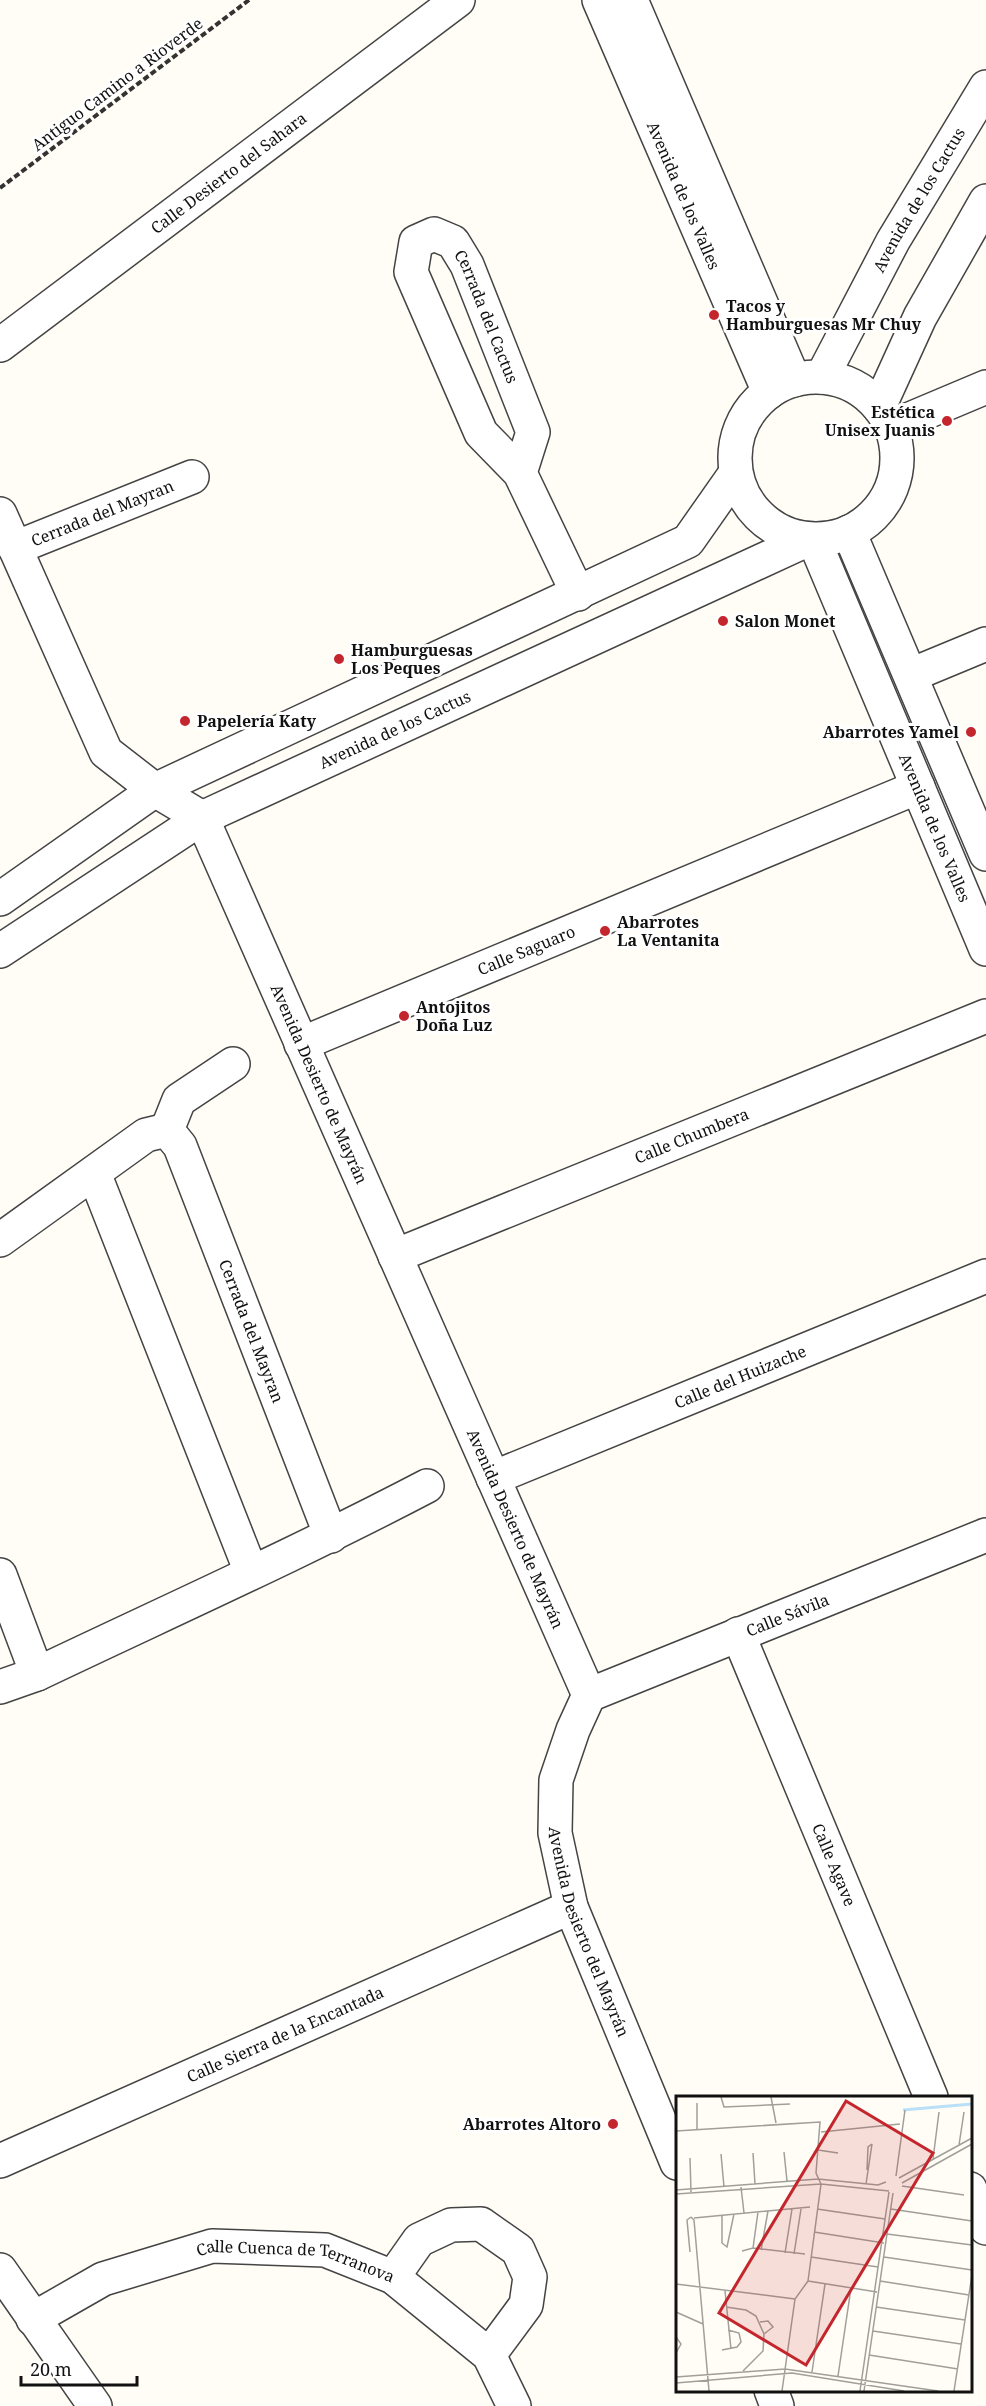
<svg xmlns="http://www.w3.org/2000/svg" width="986" height="2406" font-family="'Noto Serif',serif">
  <style>
    .lines { fill: none; stroke-linecap: round; stroke-linejoin: round }
    .minor-casing { stroke: #444; stroke-width: 36 }
    .tertiary-casing { stroke: #444; stroke-width: 36 }
    .path { stroke: #333; stroke-width: 4; stroke-dasharray: 6 3; stroke-linecap: butt }
    .minor { stroke: #fff; stroke-width: 33 }
    .tertiary { stroke: #fff; stroke-width: 33 }
    .poi-dot { fill: #c4262e; stroke: #fff; stroke-width: 2 }
    .labels { text-anchor: middle; stroke-width: 6; stroke-linejoin: round; paint-order: stroke }
    .street-label { font-size: 16px; fill: #111; stroke: #fff }
    .poi-label { font-size: 16px; font-weight: bold; fill: #111; stroke: #fff; text-anchor: start }
    .inset-river { fill: none; stroke: #b9e0f7; stroke-width: 3 }
    .inset-road { fill: none; stroke: #a09f9a; stroke-width: 1.5 }
    .view { fill: #c4262e; fill-opacity: 0.15; stroke: #c4262e; stroke-width: 3 }
    .inset-edge { fill: none; stroke: #111; stroke-width: 3 }
  </style>
  <rect width="100%" height="100%" fill="#fffdf5"/>
  <g class="lines">
    <defs>
      <g id="minor">
        <path id="s1" d="M599,0L769,392"/>
        <path d="M631,0L794,380"/>
        <path id="s2" d="M0,345L458,0"/>
        <path d="M891,427L986,387"/>
        <path id="s3" d="M520,473L481,433L411,272L416,242L434,234L453,242L467,265L533,432L520,473L578,594"/>
        <path id="s4" d="M0,514L106,752L155,790L202,818L589,1695"/>
        <path id="s5" d="M15,548L192,477"/>
        <path d="M911,675L986,644"/>
        <path id="s6" d="M301,1044L918,787"/>
        <path id="s7" d="M167,1130L180,1146L331,1536"/>
        <path d="M167,1130L179,1100L233,1064"/>
        <path d="M94,1173L251,1572"/>
        <path d="M0,1240L146,1135L167,1130"/>
        <path id="s8" d="M395,1256L986,1016"/>
        <path id="s9" d="M493,1478L986,1276"/>
        <path d="M0,1575L37,1674"/>
        <path id="s10" d="M738,1634L931,2097"/>
        <path d="M0,1687L37,1674C167,1612 299,1553 427,1486"/>
        <path id="s11" d="M589,1695L573,1730L556,1780L555,1833L571,1907L677,2163"/>
        <path id="s12" d="M589,1695L986,1535"/>
        <path id="s13" d="M0,2161L571,1907"/>
        <path d="M970,2189L986,2228"/>
        <path d="M0,2270L95,2406"/>
        <path d="M393,2277L419,2240L451,2225L481,2224L518,2250L530,2277L526,2305L489,2355"/>
        <path id="s14" d="M33,2319L103,2279L212,2246L325,2250L393,2277L489,2355L514,2406"/>
        <path d="M771,2390L777,2406"/>
      </g>
      <g id="tertiary">
        <path id="s15" d="M822,377L893,241L986,87"/>
        <circle cx="816" cy="458" r="81"/>
        <path d="M879,407L920,317L986,201"/>
        <path d="M849,532L986,854"/>
        <path id="s16" d="M814,540L986,949"/>
        <path d="M0,899L155,790L688,541L735,474"/>
        <path id="s17" d="M0,951L202,818L809,539"/>
      </g>
    </defs>
    <use href="#minor" class="minor-casing"/>
    <use href="#tertiary" class="tertiary-casing"/>
    <path class="path" d="M0,188L249,0"/>
    <use href="#minor" class="minor"/>
    <use href="#tertiary" class="tertiary"/>
  </g>
  <g class="poi-dot">
    <circle cx="714" cy="315" r="6"/>
    <circle cx="947" cy="421" r="6"/>
    <circle cx="723" cy="621" r="6"/>
    <circle cx="339" cy="659" r="6"/>
    <circle cx="185" cy="721" r="6"/>
    <circle cx="971" cy="732" r="6"/>
    <circle cx="605" cy="931" r="6"/>
    <circle cx="404" cy="1016" r="6"/>
    <circle cx="613" cy="2124" r="6"/>
  </g>
  <g class="labels">
    <g class="street-label">
      <text transform="translate(117 84) rotate(-37)" y="6">Antiguo Camino a Rioverde</text>
      <text dy="6" stroke="none"><textPath href="#s2" startOffset="286">Calle Desierto del Sahara</textPath></text>
      <text dy="6" stroke="none"><textPath href="#s1" startOffset="213">Avenida de los Valles</textPath></text>
      <text dy="6" stroke="none"><textPath href="#s15" startOffset="202">Avenida de los Cactus</textPath></text>
      <text dy="6" stroke="none"><textPath href="#s3" startOffset="384">Cerrada del Cactus</textPath></text>
      <text dy="6" stroke="none"><textPath href="#s5" startOffset="94">Cerrada del Mayran</textPath></text>
      <text dy="6" stroke="none"><textPath href="#s17" startOffset="454">Avenida de los Cactus</textPath></text>
      <text dy="6" stroke="none"><textPath href="#s16" startOffset="312">Avenida de los Valles</textPath></text>
      <text dy="6" stroke="none"><textPath href="#s6" startOffset="244">Calle Saguaro</textPath></text>
      <text dy="6" stroke="none"><textPath href="#s4" startOffset="668">Avenida Desierto de Mayrán</textPath></text>
      <text dy="6" stroke="none"><textPath href="#s8" startOffset="320">Calle Chumbera</textPath></text>
      <text dy="6" stroke="none"><textPath href="#s7" startOffset="219">Cerrada del Mayran</textPath></text>
      <text dy="6" stroke="none"><textPath href="#s9" startOffset="267">Calle del Huizache</textPath></text>
      <text dy="6" stroke="none"><textPath href="#s4" startOffset="1154">Avenida Desierto de Mayrán</textPath></text>
      <text dy="6" stroke="none"><textPath href="#s12" startOffset="214">Calle Sávila</textPath></text>
      <text dy="6" stroke="none"><textPath href="#s10" startOffset="250">Calle Agave</textPath></text>
      <text dy="6" stroke="none"><textPath href="#s11" startOffset="249">Avenida Desierto del Mayrán</textPath></text>
      <text dy="6" stroke="none"><textPath href="#s13" startOffset="312">Calle Sierra de la Encantada</textPath></text>
      <text dy="6" stroke="none"><textPath href="#s14" startOffset="280">Calle Cuenca de Terranova</textPath></text>
    </g>
    <g class="poi-label">
      <text x="726" y="312">Tacos y<tspan x="726" dy="18">Hamburguesas Mr Chuy</tspan></text>
      <text x="935" y="418" text-anchor="end">Estética<tspan x="935" dy="18">Unisex Juanis</tspan></text>
      <text x="735" y="627">Salon Monet</text>
      <text x="351" y="656">Hamburguesas<tspan x="351" dy="18">Los Peques</tspan></text>
      <text x="197" y="727">Papelería Katy</text>
      <text x="959" y="738" text-anchor="end">Abarrotes Yamel</text>
      <text x="617" y="928">Abarrotes<tspan x="617" dy="18">La Ventanita</tspan></text>
      <text x="416" y="1013">Antojitos<tspan x="416" dy="18">Doña Luz</tspan></text>
      <text x="601" y="2130" text-anchor="end">Abarrotes Altoro</text>
    </g>
  </g>
  <g transform="translate(676 2096)">
    <rect width="296" height="296" fill="#fffdf5"/>
    <path class="inset-river" d="M227,14L296,8"/>
    <path class="inset-road" d="M45,1L48,11L114,8M95,1L100,27M21,7V34M0,35L144,26L140,77L145,88L132,185M145,36L224,28M283,49L288,16M142,54L162,57M108,56L111,85M77,57L79,88M45,58L48,91M14,62L15,96M257,63L263,16M191,74L192,51L196,48M220,80L229,14M223,82L296,42M226,87L296,48M190,88L196,48M226,90L288,99M65,91L68,117M0,94L142,83L202,89L210,86M0,98L145,88L213,95M141,113L209,123M215,113L296,125M46,119V147L51,151L58,118M15,121L18,124L33,295M18,122L134,111M138,136L208,147M211,138L296,149M77,152L82,116M85,154L92,115M66,155L77,152L129,158M14,156L11,124L15,121M109,157L116,113M118,158L125,113M135,161L202,171M208,161L296,174M132,185L201,196M204,185L293,199M0,188L119,203M49,195L55,253M50,211L70,214L80,220L88,238L87,255L67,275M200,211L289,224M0,216L27,228M84,226L92,225L97,231L88,238M197,235L285,248M0,241L5,248L0,257M46,254L61,251L65,246L63,237L52,234M193,259L282,273M136,276L149,188M162,280L175,192M0,281L109,273L262,295M0,287L116,277L228,295M106,295L119,203L132,185M184,295L213,96M188,295L217,97M278,295L296,179"/>
    <path class="view" d="M170,5L257,57L130,269L43,217Z"/>
    <rect width="296" height="296" class="inset-edge"/>
  </g>
  <path d="M21 2376v9h116v-9" fill="none" stroke="#111111" stroke-width="3"/>
  <text x="30" y="2376" font-size="18" fill="#111111" stroke="#ffffff" stroke-width="4.5" paint-order="stroke">20 m</text>
</svg>
